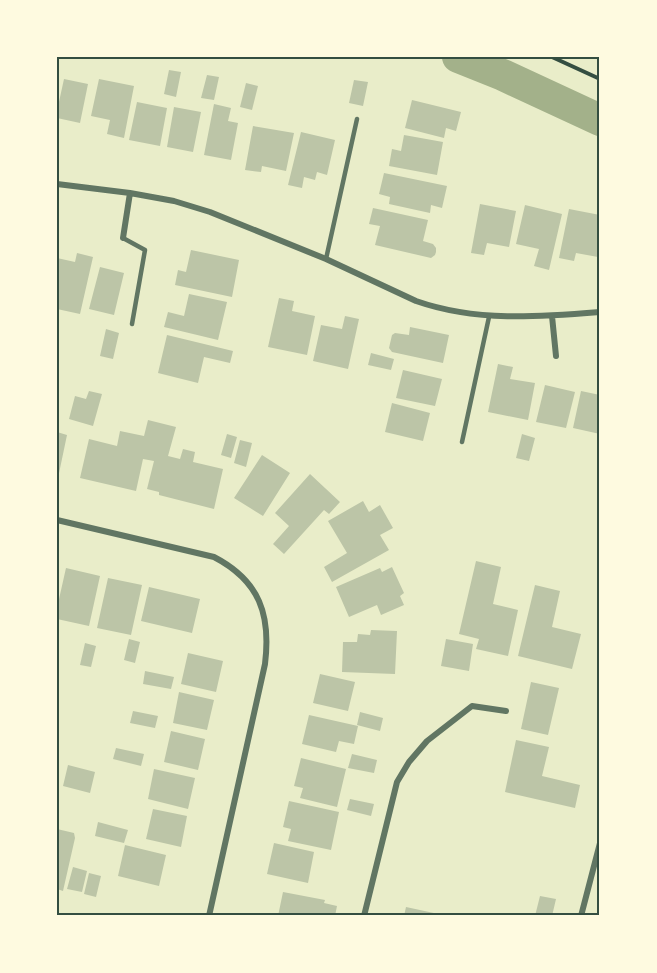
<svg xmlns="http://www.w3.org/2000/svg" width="657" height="973" font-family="'Exo 2',sans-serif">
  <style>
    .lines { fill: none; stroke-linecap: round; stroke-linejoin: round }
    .canal { stroke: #a3b18a; stroke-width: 32 }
    .building { fill: #bcc5a7 }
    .path { stroke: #344e41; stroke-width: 4 }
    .service { stroke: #617663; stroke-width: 4.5 }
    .minor { stroke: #617663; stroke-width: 6 }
    .neatline { fill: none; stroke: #344e41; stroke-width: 2 }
  </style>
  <rect width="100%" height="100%" fill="#e9edc9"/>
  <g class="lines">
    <path class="canal" d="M458,57L503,75L600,120"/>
  </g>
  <path class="building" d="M169,70L181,72L176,97L164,94Z
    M207,75L219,77L214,100L201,98Z
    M64,79L88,84L80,123L57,118V111Z
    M99,79L134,86L124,138L107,134L110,120L91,116Z
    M354,80L368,82L363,106L349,103Z
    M246,83L258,86L252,110L240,107Z
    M412,100L461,112L456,131L446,128L444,138L405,128Z
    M137,102L167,108L160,146L129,140Z
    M214,104L231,108L228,121L238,123L231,160L204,155Z
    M174,107L201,112L193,152L167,147Z
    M253,126L294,133L286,171L262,166L261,172L245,170Z
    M301,132L335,140L327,175L317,172L315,180L304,177L302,188L288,185Z
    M404,135L443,142L437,175L389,166L392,149L401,151Z
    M384,173L447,186L442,208L431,205L430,213L389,204L390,197L379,194Z
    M480,204L516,211L509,247L487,243L484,255L471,253Z
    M525,205L562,214L549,270L534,266L539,249L516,244Z
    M373,208L428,220L423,241L433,244L436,248V252L435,255L431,258L375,245L380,226L369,224Z
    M569,209L600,215V247L598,257L576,253L574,261L559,258Z
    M191,250L239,260L232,297L175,285L178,270L186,272Z
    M77,253L93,257L80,314L57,309V258L75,262Z
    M100,267L124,273L114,315L89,309Z
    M189,294L227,302L218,340L164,327L168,312L184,316Z
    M279,298L294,301L292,311L315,316L307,355L268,347Z
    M345,316L359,319L348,369L313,361L321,325L342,329Z
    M410,327L449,335L443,363L392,352L389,348L392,335L395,333L409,335Z
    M106,329L119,333L113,359L100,356Z
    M167,335L233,351L230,363L204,357L198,383L158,373Z
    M371,353L394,359L391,370L368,365Z
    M498,364L513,367L510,379L535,383L528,420L488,412Z
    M403,370L442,379L435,406L396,398Z
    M545,385L575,392L566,428L536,422Z
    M89,391L102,394L93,426L69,419L75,396L86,399Z
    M581,391L600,395V434L573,428Z
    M392,403L430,413L423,441L385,432Z
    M148,420L176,427L168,456L180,459L183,449L195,452L193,462L223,469L214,509L159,495V492L147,489L154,461L143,459L136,491L80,478L89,439L117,446L120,431L144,436Z
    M57,432L67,435L58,478H57Z
    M227,434L237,437L231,458L221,455Z
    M522,434L535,438L529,461L516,458Z
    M240,440L252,443L246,467L234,463Z
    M262,455L290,473L263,516L234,498Z
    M310,474L340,502L329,514L324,510L284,554L273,544L289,526L275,513Z
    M363,501L369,512L380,505L393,528L380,535L389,550L332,582L324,567L347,553L328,521Z
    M476,561L501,567L493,604L518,610L508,656L476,649L479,639L459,634Z
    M392,567L404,593L400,596L404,605L381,615L377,605L349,617L336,587L380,568L382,572Z
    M66,568L100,576L89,626L57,619V608Z
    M108,578L142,585L131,635L97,628Z
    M535,585L560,591L552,627L581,634L572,669L518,656Z
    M149,587L200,599L192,633L141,621Z
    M371,630L397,631L395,674L342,672L343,642H357L358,634L370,635Z
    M129,639L140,642L135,663L124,660Z
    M446,639L473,644L469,671L441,666Z
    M85,643L96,646L91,667L80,665Z
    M188,653L223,661L216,692L181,684Z
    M145,671L174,677L171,689L143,684Z
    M320,674L355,682L348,711L313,703Z
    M531,682L559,688L548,735L521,729Z
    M179,692L214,700L207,730L173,723Z
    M133,711L158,716L155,728L130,723Z
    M360,712L383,718L380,731L357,725Z
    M309,715L358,726L354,744L339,741L336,752L302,744Z
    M171,731L205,739L198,770L164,762Z
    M516,740L549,747L542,776L580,785L575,808L505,792Z
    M116,748L144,754L141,766L113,759Z
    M352,754L377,760L374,773L348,768Z
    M301,758L346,769L337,807L300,798L303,788L294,786Z
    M68,765L95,772L90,793L63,786Z
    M154,769L195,778L188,809L148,799Z
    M350,799L374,804L371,816L347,810Z
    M289,801L339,812L331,850L288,841L291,829L283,827Z
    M153,809L187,816L181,847L146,839Z
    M98,822L128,830L124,843L95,836Z
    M57,829L74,833L75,838L63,891L57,889Z
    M274,843L314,852L308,883L267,874Z
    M125,845L166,855L159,886L118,876Z
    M73,867L87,871L82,892L67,889Z
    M89,873L101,876L96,897L84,894Z
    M283,892L325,900L324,903L337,906L335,916H278Z
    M540,896L556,899L552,916H535Z
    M406,907L443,915V916H404Z"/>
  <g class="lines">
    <path class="path" d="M552,57L600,79"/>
    <path class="service" d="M123,238L145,250L132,324
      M326,259L357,119
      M462,442L489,317"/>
    <path class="minor" d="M57,184L130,193L174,201L210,212L326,259L416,301C476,322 538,317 600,312
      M123,238L130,193
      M552,316L556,356
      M57,520L214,557C260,581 271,615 265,664L209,916
      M364,916L397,782L409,762L427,741L472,706L506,711
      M581,916L600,843"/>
  </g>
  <rect width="657" height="973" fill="none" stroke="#fefae0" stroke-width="117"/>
  <rect x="58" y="58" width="540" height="856" class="neatline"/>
</svg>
